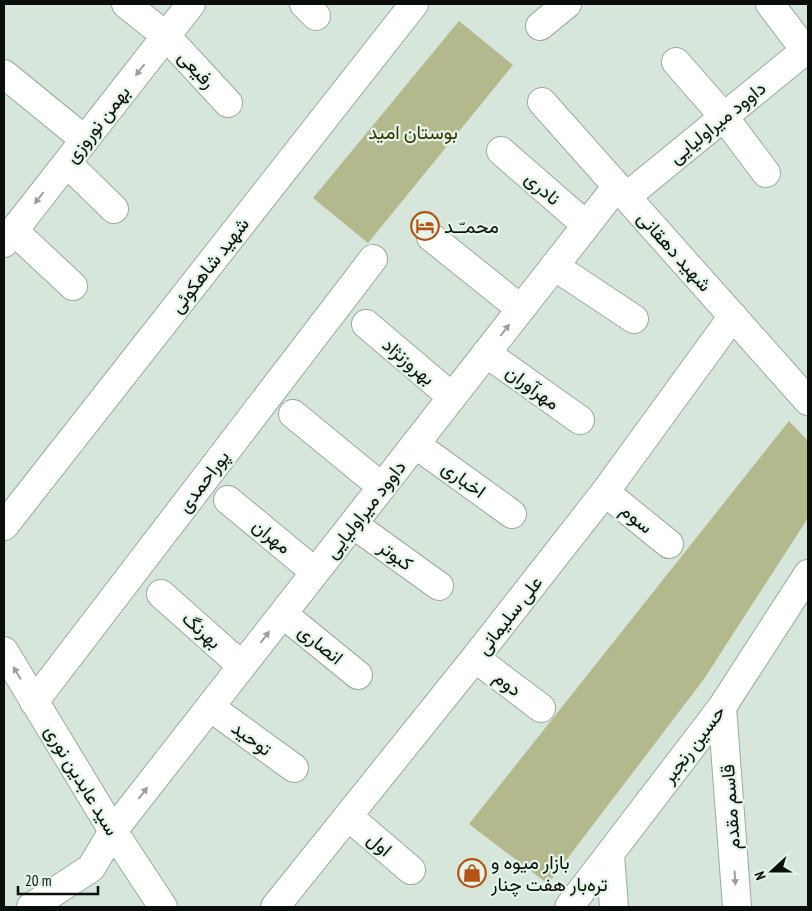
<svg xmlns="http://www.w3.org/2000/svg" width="812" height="911" font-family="'PT Sans Narrow',Vazirmatn,sans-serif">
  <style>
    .green { fill: #b4b88d }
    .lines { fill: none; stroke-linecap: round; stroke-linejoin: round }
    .minor-casing { stroke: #9baa9f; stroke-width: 30 }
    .major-casing { stroke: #9baa9f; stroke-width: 30 }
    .minor { stroke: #fff; stroke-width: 28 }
    .major { stroke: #fff; stroke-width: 28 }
    .oneway { fill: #9d9f9d }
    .labels { text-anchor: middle; stroke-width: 4.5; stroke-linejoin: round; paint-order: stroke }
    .street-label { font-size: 19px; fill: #0a0f0b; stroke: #e4f4e8 }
    .park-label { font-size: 19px; fill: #333400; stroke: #e4f4e8 }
    .poi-label { font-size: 19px; fill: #0a0f0b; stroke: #e4f4e8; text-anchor: start }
  </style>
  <rect width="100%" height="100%" fill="#d6e6db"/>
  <path class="green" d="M459,21L513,65L368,243L313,198Z
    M789,421L808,441V518L704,679L548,884L469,824Z"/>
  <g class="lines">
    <defs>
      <path id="minor" d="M126,4L166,36L228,103
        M304,4L316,16
        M770,4L808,54
        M540,26L567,4
        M676,62L724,117L766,173
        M4,74L85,140
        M542,102L808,401
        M501,151L586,225
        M67,163L114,209
        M626,197L808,48
        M14,231L73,286
        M431,237L521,309
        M4,243L191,4
        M554,266L634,319
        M366,324L452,397
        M486,353L580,420
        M293,414L382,487
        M415,444L512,514
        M605,492L669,544
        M228,500L315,572
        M353,524L439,586
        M4,526L414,4
        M161,594L242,666
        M283,614L358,675
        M475,658L541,708
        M34,702L373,259
        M210,707L294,768
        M722,707L737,907
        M349,817L411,870
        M610,855L614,907
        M31,907L91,868L113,831L617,186
        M275,907L475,658L605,492L733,316
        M569,907L722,707L808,574"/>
      <path id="major" d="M4,651L113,831L163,907"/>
    </defs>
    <use href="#minor" class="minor-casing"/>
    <use href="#major" class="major-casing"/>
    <use href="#minor" class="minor"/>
    <use href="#major" class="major"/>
  </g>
  <defs><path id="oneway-solid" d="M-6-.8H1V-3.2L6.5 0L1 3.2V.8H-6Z" transform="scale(1.25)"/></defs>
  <g class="oneway">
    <use href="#oneway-solid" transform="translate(140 70) rotate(128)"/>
    <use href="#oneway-solid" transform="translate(39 198) rotate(128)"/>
    <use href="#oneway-solid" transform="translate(505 330) rotate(-52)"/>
    <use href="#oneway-solid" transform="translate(265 637) rotate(-52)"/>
    <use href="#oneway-solid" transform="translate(17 673) rotate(-121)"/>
    <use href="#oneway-solid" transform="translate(143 793) rotate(-52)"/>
    <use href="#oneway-solid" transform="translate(735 878) rotate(86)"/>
  </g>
  <defs>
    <symbol id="hotel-ring" viewBox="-11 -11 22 22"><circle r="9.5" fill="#e4f4e8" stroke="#b55315" stroke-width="1.5"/><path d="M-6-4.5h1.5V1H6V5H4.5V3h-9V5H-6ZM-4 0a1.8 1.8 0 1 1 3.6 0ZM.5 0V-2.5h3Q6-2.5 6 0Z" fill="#b55315"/></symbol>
    <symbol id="shop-ring" viewBox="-11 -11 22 22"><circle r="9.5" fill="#e4f4e8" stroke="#b55315" stroke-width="1.5"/><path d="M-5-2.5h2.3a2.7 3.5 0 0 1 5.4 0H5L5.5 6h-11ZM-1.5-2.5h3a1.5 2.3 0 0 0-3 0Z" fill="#b55315"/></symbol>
  </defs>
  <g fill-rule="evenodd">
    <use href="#hotel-ring" x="409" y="210" width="32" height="32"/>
    <use href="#shop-ring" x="456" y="857" width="32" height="32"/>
  </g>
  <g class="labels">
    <g class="street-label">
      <text transform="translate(197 69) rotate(47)" y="7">رفیعی</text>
      <text transform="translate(717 122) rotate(-39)" y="7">داوود میراولیایی</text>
      <text transform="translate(97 124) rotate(-52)" y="7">بهمن نوروزی</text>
      <text transform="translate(543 188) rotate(41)" y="7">نادری</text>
      <text transform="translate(675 251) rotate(48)" y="7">شهید دهقانی</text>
      <text transform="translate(209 265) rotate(-52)" y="7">شهید شاهکوئی</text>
      <text transform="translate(409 361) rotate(40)" y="7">بهروزنژاد</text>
      <text transform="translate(533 387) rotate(36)" y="7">مهرآوران</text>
      <text transform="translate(464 479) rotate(36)" y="7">اخباری</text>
      <text transform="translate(203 481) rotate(-53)" y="7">پوراحمدی</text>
      <text transform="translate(365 509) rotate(-52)" y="7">داوود میراولیایی</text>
      <text transform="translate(637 518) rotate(39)" y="7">سوم</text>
      <text transform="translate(272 536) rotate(39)" y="7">مهران</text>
      <text transform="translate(396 555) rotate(36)" y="7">کبوتر</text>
      <text transform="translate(509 615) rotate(-52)" y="7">علی سلیمانی</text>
      <text transform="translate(202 630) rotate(42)" y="7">بهرنگ</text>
      <text transform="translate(321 644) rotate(39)" y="7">انصاری</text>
      <text transform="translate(508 683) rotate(37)" y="7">دوم</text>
      <text transform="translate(252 738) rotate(36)" y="7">توحید</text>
      <text transform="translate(693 744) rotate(-53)" y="7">حسین رنجبر</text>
      <text transform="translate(82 780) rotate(59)" y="7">سید عابدین نوری</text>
      <text transform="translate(730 807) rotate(-94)" y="7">قاسم مقدم</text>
      <text transform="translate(380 844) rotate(41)" y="7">اول</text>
    </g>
    <g class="park-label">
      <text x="413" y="139">بوستان امید</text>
    </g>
    <g class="poi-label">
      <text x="444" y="233">محمـّـد</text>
      <text x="491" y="869">بازار میوه و<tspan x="491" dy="22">تره‌بار هفت چنار</tspan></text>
    </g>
  </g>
  <rect width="812" height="911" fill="none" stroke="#0a0f0b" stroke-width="10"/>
  <g transform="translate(772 871) rotate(249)" stroke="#e4f4e8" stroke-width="4" paint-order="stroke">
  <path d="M0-4L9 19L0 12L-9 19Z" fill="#0a0f0b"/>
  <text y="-8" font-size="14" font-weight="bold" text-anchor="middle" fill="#0a0f0b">N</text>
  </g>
  <path d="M18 886v8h80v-8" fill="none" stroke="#0a0f0b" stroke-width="2.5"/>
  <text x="25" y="886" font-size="15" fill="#0a0f0b" stroke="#e4f4e8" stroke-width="4" paint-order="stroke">20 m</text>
</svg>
